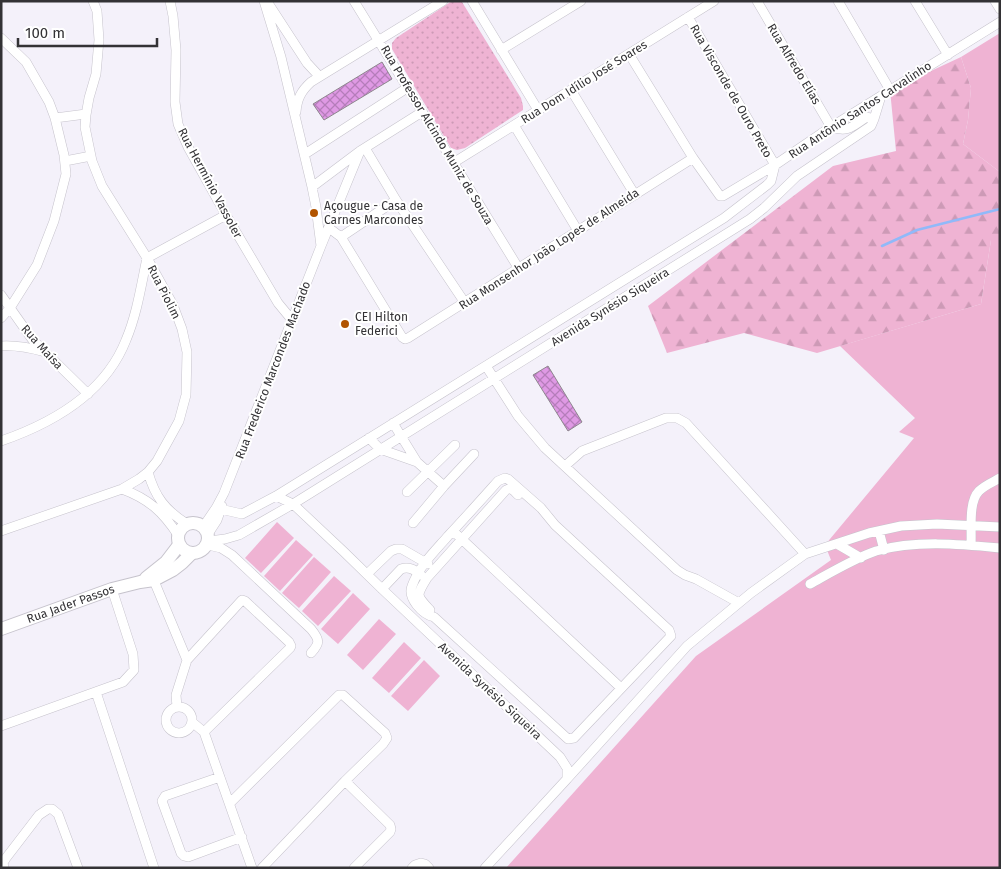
<svg xmlns="http://www.w3.org/2000/svg" width="1001" height="869" font-family="'Fira Sans',sans-serif">
  <style>
    .grass { fill: #efb3d3 }
    .forest { fill: url(#forest-firs) }
    .park { fill: url(#park-dots) }
    .lines { fill: none; stroke-linecap: round; stroke-linejoin: round }
    .stream { stroke: #90b9f9; stroke-width: 2.5 }
    .building { fill: url(#building-cross-hatch); stroke: #8e878e }
    .street-casing { stroke: #c6c3cc; stroke-width: 10 }
    .secondary-casing { stroke: #c6c3cc; stroke-width: 14 }
    .street { stroke: #fff; stroke-width: 9 }
    .secondary { stroke: #fff; stroke-width: 12 }
    .poi-dot { fill: #b15400; stroke: #fff; stroke-width: 2 }
    .labels { text-anchor: middle; stroke-width: 4; stroke-linejoin: round; paint-order: stroke }
    .street-label { font-size: 12px; fill: #333235; stroke: #fff }
    .poi-label { font-size: 12px; fill: #333235; stroke: #fff; text-anchor: start }
  </style>
  <defs>
    <pattern id="forest-firs" width="22" height="20" patternUnits="userSpaceOnUse" patternTransform="scale(1.25)"><rect width="22" height="20" fill="#efb3d3"/><path d="M5 1l3.5 6h-7zM16 11l3.5 6h-7z" fill="#cd9ab6"/></pattern>
    <pattern id="park-dots" width="8" height="8" patternUnits="userSpaceOnUse" patternTransform="scale(1.25)"><rect width="8" height="8" fill="#efb3d3"/><path d="M2 2h.1M6 6h.1" fill="none" stroke="#cd9ab6" stroke-width="1.8" stroke-linecap="round"/></pattern>
    <pattern id="building-cross-hatch" width="8" height="8" patternUnits="userSpaceOnUse" patternTransform="scale(1.25)"><rect width="8" height="8" fill="#df99e4"/><path d="M0 0l8 8M0 8l8-8" fill="none" stroke="#b57dba"/></pattern>
  </defs>
  <rect width="100%" height="100%" fill="#f4f1fa"/>
  <path class="grass" d="M1000,33V172L963,144L968,120L971,88L961,57Z
    M991,240H1000V868H506L696,656L831,560L825,545L914,438L899,432L915,418L840,346L981,304Z
    M277,522L294,538L261,573L245,558Z
    M296,540L313,555L280,591L264,576Z
    M314,557L331,572L299,608L282,593Z
    M334,576L351,591L318,626L302,611Z
    M353,593L370,609L338,644L321,629Z
    M379,619L396,634L363,670L347,655Z
    M404,642L421,658L389,693L372,678Z
    M424,660L440,676L408,711L391,696Z"/>
  <path class="forest" d="M961,57L971,88L968,120L963,144L1000,172V240H991L981,304L817,353L744,333L667,353L648,306L833,166L896,151L890,90Z"/>
  <path class="park" d="M452,1L462,2L521,98L523,106V110L465,148L457,150L451,148L392,49V43L396,38Z"/>
  <g class="lines">
    <path class="stream" d="M882,246L917,230L1000,209"/>
  </g>
  <path class="building" d="M382,62L392,79L324,120L313,104Z
    M548,366L582,422L568,431L533,375Z"/>
  <g class="lines">
    <defs>
      <path id="street" d="M170,1L173,16L176,50L175,102L178,124L188,147L226,215L278,303L292,320
        M264,1L281,57L312,187L316,207L321,246
        M354,1L519,269
        M472,1L538,110
        M757,1L831,127C849,133 852,126 867,117L874,119
        M838,1L890,90
        M915,1L948,55
        M995,1L1000,9
        M268,3L307,63L319,76
        M688,17L775,165
        M1,38L26,62L49,102L55,118L64,155L66,174L54,221L37,265L10,308L1,318
        M501,50L581,1
        M629,54L693,158L720,196H723L775,165L831,127L1000,22
        M571,90L635,195
        M296,112C297,99 301,91 311,82L443,1
        M55,118L86,114
        M514,125L578,231
        M365,148L396,200L465,303
        M305,154L407,88
        M65,161L91,156
        M453,163L714,1
        M312,187L360,151L422,112
        M329,228L341,237L402,337L405,339L408,338L693,158
        M341,237L396,200
        M1,295L32,339L88,394
        M1,346C16,345 31,348 45,352
        M486,366L518,416L545,448L677,570L685,575L696,579L739,603
        M393,423L417,462L444,486
        M369,438L380,449L417,462
        M1,441C53,423 105,394 126,340C137,314 141,286 147,258L226,215
        M565,466L582,451L666,418H677L686,423L805,554
        M148,472C155,497 165,510 187,524
        M505,478L508,479L541,508L555,525L669,630L671,636L574,738L568,739L434,617C422,614 407,598 412,586C419,566 435,551 448,536C465,518 481,500 498,481Z
        M122,489C149,499 163,512 178,535
        M407,492L455,445
        M276,496L293,504L343,551L382,589L560,757L567,768V779L485,868
        M216,508L242,514L276,496L724,218L767,185L771,181L775,165
        M413,523L444,486L474,454
        M203,527L216,508L224,493L321,246L360,151
        M1,531L122,489L139,479L148,472L157,461L179,421L186,395L187,352L182,329L173,305L147,258L102,186L92,161L85,127L86,115L89,98L96,74L99,40L97,11L93,1
        M453,531L621,688
        M879,531L884,550
        M208,534L217,520L222,506
        M209,541L225,539L239,535L293,504L750,219L764,208L797,176L871,126L874,119L881,96
        M837,544L861,558
        M208,545L221,548L232,555L311,629C320,640 320,643 311,653
        M971,545C972,530 968,502 979,491C985,485 993,482 1000,478
        M367,574L391,551L396,549H402L428,564
        M152,576L187,660L176,695L177,707
        M810,584C830,573 855,558 876,551C916,540 959,544 1000,548
        M382,589L401,569C409,566 415,570 421,575
        M430,610C416,595 416,596 427,578L506,490C511,487 514,491 518,495
        M187,660L242,600L245,601L289,642L291,646L290,648L204,732
        M96,692L154,868
        M166 720a13 13 0 1 1 26 0a13 13 0 1 1-26 0Z
        M192,722L204,732L252,868
        M1,726L123,682L134,670L133,654L112,589
        M220,777L165,796L162,801L181,853L184,856L188,857L242,837
        M567,779L687,646L751,593L805,554L869,533L901,526L937,524L1000,527
        M345,781L390,825L391,829L390,832L354,868
        M230,803L339,695H343L385,733L387,738L383,744L345,781L262,868
        M4,868L3,863L6,858L39,815L48,809H52L58,814L78,868
        M412,868L415,865L421,863L425,864L429,868"/>
      <g id="secondary">
        <circle cx="193" cy="538" r="15"/>
        <path d="M146,578L166,562L179,545"/>
        <path id="s1" d="M1,629L112,589L140,582L154,580L173,570L182,563L191,554"/>
      </g>
    </defs>
    <use href="#street" class="street-casing"/>
    <use href="#secondary" class="secondary-casing"/>
    <use href="#street" class="street"/>
    <use href="#secondary" class="secondary"/>
  </g>
  <g class="poi-dot">
    <circle cx="314" cy="213" r="5"/>
    <circle cx="345" cy="324" r="5"/>
  </g>
  <g class="labels">
    <g class="street-label">
      <text transform="translate(794 64) rotate(59)" y="4">Rua Alfredo Elías</text>
      <text transform="translate(584 82) rotate(-32)" y="4">Rua Dom Idílio José Soares</text>
      <text transform="translate(731 91) rotate(60)" y="4">Rua Visconde de Ouro Preto</text>
      <text transform="translate(860 110) rotate(-33)" y="4">Rua Antônio Santos Carvalinho</text>
      <text transform="translate(437 135) rotate(59)" y="4">Rua Professor Alcindo Muniz de Souza</text>
      <text transform="translate(210 183) rotate(62)" y="4">Rua Hermínio Vassoler</text>
      <text transform="translate(549 249) rotate(-33)" y="4">Rua Monsenhor João Lopes de Almeida</text>
      <text transform="translate(164 292) rotate(63)" y="4">Rua Piolim</text>
      <text transform="translate(610 307) rotate(-32)" y="4">Avenida Synésio Siqueira</text>
      <text transform="translate(42 347) rotate(48)" y="4">Rua Maísa</text>
      <text transform="translate(273 370) rotate(-69)" y="4">Rua Frederico Marcondes Machado</text>
      <text dy="4" stroke="none"><textPath href="#s1" startOffset="74">Rua Jader Passos</textPath></text>
      <text transform="translate(490 691) rotate(43)" y="4">Avenida Synésio Siqueira</text>
    </g>
    <g class="poi-label">
      <text x="324" y="210">Açougue - Casa de<tspan x="324" dy="14">Carnes Marcondes</tspan></text>
      <text x="355" y="321">CEI Hilton<tspan x="355" dy="14">Federici</tspan></text>
    </g>
  </g>
  <rect width="1001" height="869" fill="none" stroke="#333235" stroke-width="5"/>
  <path d="M18 38v8h139v-8" fill="none" stroke="#333235" stroke-width="2.5"/>
  <text x="25" y="38" font-size="15" fill="#333235" stroke="#ffffff" stroke-width="4" paint-order="stroke">100 m</text>
</svg>
